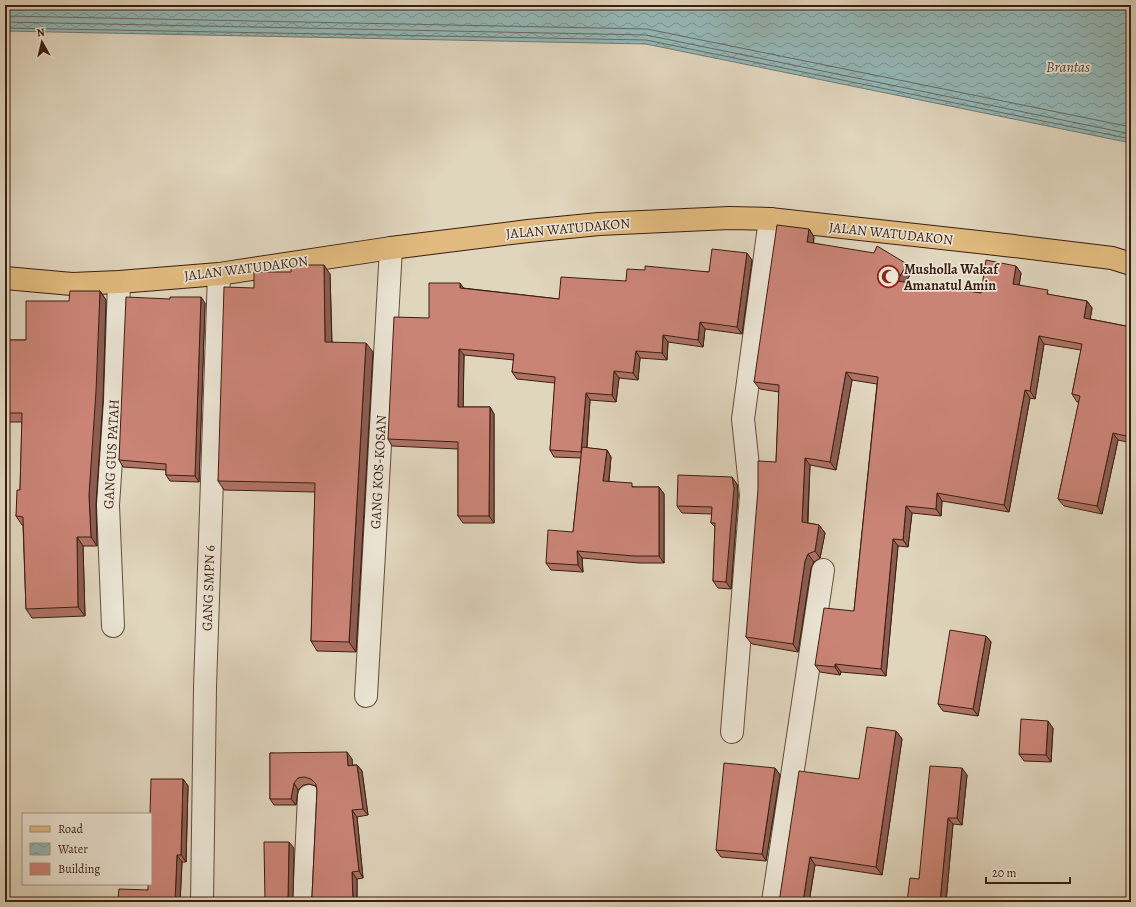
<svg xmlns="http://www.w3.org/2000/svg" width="1136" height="907" font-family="Alegreya,serif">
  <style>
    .water { fill: url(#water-waves); stroke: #717a74 }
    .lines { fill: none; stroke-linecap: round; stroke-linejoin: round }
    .shore { stroke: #686b64; stroke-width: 1 }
    .minor-casing { stroke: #644c3b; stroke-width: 24 }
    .major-casing { stroke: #3b1e10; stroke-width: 24 }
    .minor { stroke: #ebe4d4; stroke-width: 22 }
    .major { stroke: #e0ba7e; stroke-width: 22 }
    .wall { fill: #ae7265; stroke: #3b1e10 }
    .shaded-wall { fill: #8d5c53; stroke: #3b1e10 }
    .building { fill: #ca8476; stroke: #3b1e10 }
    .labels { text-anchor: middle; stroke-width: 3.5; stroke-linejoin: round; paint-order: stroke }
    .street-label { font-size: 14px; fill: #3b1e10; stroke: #ebe4d4 }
    .poi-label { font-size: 14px; font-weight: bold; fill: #3b1e10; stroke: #ebe4d4; text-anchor: start }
    .water-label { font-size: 15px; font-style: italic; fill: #564c42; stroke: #ebe4d4 }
  </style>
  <defs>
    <pattern id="water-waves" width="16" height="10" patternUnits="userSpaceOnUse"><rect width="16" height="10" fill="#95b8b7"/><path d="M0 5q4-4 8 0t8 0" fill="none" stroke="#7b9593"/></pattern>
  </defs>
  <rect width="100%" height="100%" fill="#e0d5bd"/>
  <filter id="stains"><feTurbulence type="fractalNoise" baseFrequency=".005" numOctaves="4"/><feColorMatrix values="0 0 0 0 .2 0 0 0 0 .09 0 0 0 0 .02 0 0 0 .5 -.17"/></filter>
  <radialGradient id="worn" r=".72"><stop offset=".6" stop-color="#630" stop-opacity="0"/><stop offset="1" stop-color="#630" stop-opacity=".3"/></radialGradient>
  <path class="water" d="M5,5H1131V143L646,44L5,31Z"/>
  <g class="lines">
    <path class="shore" d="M5,16L647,29L1131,127
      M5,22L646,35L1131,134
      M5,28L646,40L1131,139"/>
    <defs>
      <path id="minor" d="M113,626L108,505L115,401L119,282
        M366,696L391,248
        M732,732L751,495L743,419L770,219
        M202,902L205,687L219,274
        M304,902L309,796
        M773,902L823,570"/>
      <path id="major" d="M5,278L72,284L119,282L219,274L391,248L528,231L599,224L729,218L770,219L1014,246L1112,258L1131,264"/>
    </defs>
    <use href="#minor" class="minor-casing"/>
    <use href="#major" class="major-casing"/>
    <use href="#minor" class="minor"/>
    <use href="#major" class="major"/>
  </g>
  <path class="wall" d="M809,229L814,237L813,243L907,264L912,271L906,282L981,293L1016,266L1021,273L1019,285L1051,295L1087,301L1092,308L1090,319L1131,327V443L1118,440L1102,514L1064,506L1058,499L1079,402H1077L1072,394L1081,350L1044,344L1035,399L1030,398L1009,512L942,501L941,516L912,513L908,547L898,546L886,676L841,672L840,675L820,672L815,665L854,611L877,384L852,380L836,470L810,465L808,523L819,525L825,533L820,558L814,562L811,568L798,652L752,644L746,637L776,462L779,392L760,389L754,382Z
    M752,260L742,334L705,329L703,347L668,342L667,360L640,358L638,380L619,378L616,402L590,400L587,448L607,450L611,457L609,481L635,487H659L664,494V563H639L582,558L583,572L551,570L546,563L573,532L581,458L554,457L550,450L555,383L517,379L512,372L514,360L464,355L463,407H490L494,414V523H463L458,516V449L392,446L388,439L429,318L463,288L559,299L626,281L645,270L709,272Z
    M330,274L332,342L373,352L356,652L317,651L311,641L315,492L224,490L218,481L254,288Z
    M100,291L106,300L103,400L96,504L97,546H83L85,616L32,618L26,609L23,525H22L16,516L20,490L22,422H5V340H26L69,301Z
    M170,299L205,303L199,482L170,481L166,475V470L123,467L119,460Z
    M737,484L738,495L731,589L718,588L713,581L715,527L711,523L712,514L682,513L677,506Z
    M986,636L991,642L978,716L943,711L938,704Z
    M1053,728L1051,762L1024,761L1019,754Z
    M896,731L902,739L882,875L815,865L809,902H777L859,779Z
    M270,753L352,759V765H357L362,771L368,815L357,817L363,878L357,879V902H310L312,896L317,790L316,786L309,784L303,785L298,790L296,805H274L270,799Z
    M775,768L780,775L766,861L721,857L716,850Z
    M967,775L962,825L953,824L946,902H907L919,879Z
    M183,779L188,786L186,862H182L180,902L118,899L148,890Z"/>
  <path class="shaded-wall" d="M809,229L814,237L813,250L807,242Z
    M747,253L752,260L742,334L737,327Z
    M907,264L912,271L902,289L897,281Z
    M324,265L330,274L332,351L325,342Z
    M1016,266L1021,273L1018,292L1013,284Z
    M460,283L465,290L460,288Z
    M100,291L106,300L103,400L96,504L97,546L91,537L89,495Z
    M201,297L205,303L199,482L195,476Z
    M1087,301L1092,308L1089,326L1084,318Z
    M700,322L705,329L703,347L698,340Z
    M663,335L668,342L667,360L662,353Z
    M1039,336L1044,344L1035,399L1030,391Z
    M366,343L373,352L356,652L349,642Z
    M459,349L464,355L463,414L458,407Z
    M636,351L640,358L638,380L633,373Z
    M614,371L619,378L616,402L612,395Z
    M846,372L852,380L836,470L830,462Z
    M1025,390L1030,398L1009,512L1004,505Z
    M586,393L590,400L586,459L581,452Z
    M490,407L494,414V523L489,516Z
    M1131,412V442L1126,436Z
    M1113,433L1118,440L1102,514L1097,506Z
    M607,450L611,457L608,488L603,481Z
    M805,458L810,465L807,530L802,522Z
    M732,477L737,484L738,495L731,589L726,582Z
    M659,487L664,494V563L659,556Z
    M937,493L942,501L941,516L936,509Z
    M906,506L912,513L908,547L903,540Z
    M819,525L825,533L820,558L815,551Z
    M77,537L83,546L85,616L78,607Z
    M893,539L898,546L886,676L881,669Z
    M577,551L582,558L583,572L578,565Z
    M808,554L814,562L811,568L798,652L793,644L805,561Z
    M986,636L991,642L978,716L973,709Z
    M835,664L841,672L840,675L835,667Z
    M1048,721L1053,728L1051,762L1046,755Z
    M896,731L902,739L882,875L876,867Z
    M347,752L352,759L353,773L348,766Z
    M357,765L362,771L368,815L363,809Z
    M775,768L780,775L766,861L762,854Z
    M962,768L967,775L962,825L957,818Z
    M183,779L188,786L186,862L181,855Z
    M294,783L298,790L296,805L291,799Z
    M352,810L357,817L363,878L359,871Z
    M948,818L953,824L946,902H940Z
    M289,842L294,848L293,902H289L288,901Z
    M177,855L182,862L180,902H175Z
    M810,857L815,865L809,902H803Z
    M352,872L357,879V902H353Z"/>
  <path class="building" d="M777,225L809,229L807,242L874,253L877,246L907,264L897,281L981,293L986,260L1016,266L1013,284L1048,290L1047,294L1087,301L1084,318L1131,327V412L1126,436L1113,433L1097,506L1058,499L1080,396L1072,394L1082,344L1039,336L1030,391L1025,390L1004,505L937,493L936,509L906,506L903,540L893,539L881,669L835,664V667L815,665L824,608L854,611L878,377L846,372L830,462L805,458L802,522L819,525L815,551L808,554L805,561L793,644L746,637L758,489V461L776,462L779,385L754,382Z
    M712,249L747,253L737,327L700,322L698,340L663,335L662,353L636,351L633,373L614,371L612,395L586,393L581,452L550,450L555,377L512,372L514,354L459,349L458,407H490L489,516H458V442L388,439L394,317L429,318V283H460V288L559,299L561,277L626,281L627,269L645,270V266L709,272Z
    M291,265H324L325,342L366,343L349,642L311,641L315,483L218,481L224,287L254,288V272H291Z
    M70,291H100L96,391L89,495L91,537H77L78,607L26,609L23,517L16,516L17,490H20L22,413H5V340H26V301H69Z
    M126,297L170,299V297H201L195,476L166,475V464L119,460Z
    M582,447L607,450L603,481L632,483V487H659V556H634L577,551L578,565L546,563L548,530L573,532Z
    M678,475L732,477L734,488L726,582L713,581L715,523H711L712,507L677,506Z
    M950,630L986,636L973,709L938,704Z
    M1021,719L1048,721L1046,755L1019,754Z
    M867,727L896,731L876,867L810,857L803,902H777L780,896L799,771L859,779Z
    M347,752L348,766L357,765L363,809L352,810L359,871L352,872L353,902H310L312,896L317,790L316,784L311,779L304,777L298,778L294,783L291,799H270V753Z
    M724,763L775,768L762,854L716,850Z
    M930,766L962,768L957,818H948L940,902H907L910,878L919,879Z
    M151,779H183L181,855H177L175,902H83V900L118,899L119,889L148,890V884H151V814H150Z
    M264,842H289L288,901L289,902H265Z
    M715,900L731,902H715Z"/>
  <defs>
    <symbol id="mosque-ring" viewBox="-11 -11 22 22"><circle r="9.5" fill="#ebe4d4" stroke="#8f2418" stroke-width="1.5"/><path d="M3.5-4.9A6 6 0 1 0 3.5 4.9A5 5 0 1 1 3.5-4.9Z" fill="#8f2418"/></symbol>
  </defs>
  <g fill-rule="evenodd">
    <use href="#mosque-ring" x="876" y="264" width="25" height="25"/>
  </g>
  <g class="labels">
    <g class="street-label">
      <text transform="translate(568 228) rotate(-5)" y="5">JALAN WATUDAKON</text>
      <text transform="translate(891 233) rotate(6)" y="5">JALAN WATUDAKON</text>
      <text transform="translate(246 268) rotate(-7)" y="5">JALAN WATUDAKON</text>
      <text transform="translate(111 454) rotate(-87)" y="5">GANG GUS PATAH</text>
      <text transform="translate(378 472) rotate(-87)" y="5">GANG KOS-KOSAN</text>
      <text transform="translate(208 588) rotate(-88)" y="5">GANG SMPN 6</text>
    </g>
    <g class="poi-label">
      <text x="904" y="274">Musholla Wakaf<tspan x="904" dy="16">Amanatul Amin</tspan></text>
    </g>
    <g class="water-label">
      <text x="1068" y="72">Brantas</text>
    </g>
  </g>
  <rect width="1136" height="907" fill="none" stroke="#e0d5bd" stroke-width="20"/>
  <rect x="6" y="6" width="1124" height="895" fill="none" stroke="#3b1e10" stroke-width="2"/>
  <rect x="10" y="10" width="1116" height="887" fill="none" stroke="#3b1e10"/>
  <rect x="22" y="813" width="130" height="72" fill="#ebe4d4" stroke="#a59586"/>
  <rect x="30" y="826" width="20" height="6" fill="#e0ba7e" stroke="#a59586"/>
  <text x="58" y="833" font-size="12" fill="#3b1e10">Road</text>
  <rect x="30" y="843" width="20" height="12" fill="url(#water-waves)" stroke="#a59586"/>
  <text x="58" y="853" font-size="12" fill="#3b1e10">Water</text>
  <rect x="30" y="863" width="20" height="12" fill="#ca8476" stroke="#a59586"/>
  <text x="58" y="873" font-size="12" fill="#3b1e10">Building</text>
  <g transform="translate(42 42) rotate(352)" stroke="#ebe4d4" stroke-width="3" paint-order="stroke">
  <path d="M0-3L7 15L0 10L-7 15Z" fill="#3b1e10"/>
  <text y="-6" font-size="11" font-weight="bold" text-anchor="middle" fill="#3b1e10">N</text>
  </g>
  <path d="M986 877v6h84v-6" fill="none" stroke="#3b1e10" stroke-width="2"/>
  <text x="992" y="877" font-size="12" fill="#3b1e10" stroke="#ebe4d4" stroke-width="3" paint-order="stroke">20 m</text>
  <rect width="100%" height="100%" filter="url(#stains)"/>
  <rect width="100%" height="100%" fill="url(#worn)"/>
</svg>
